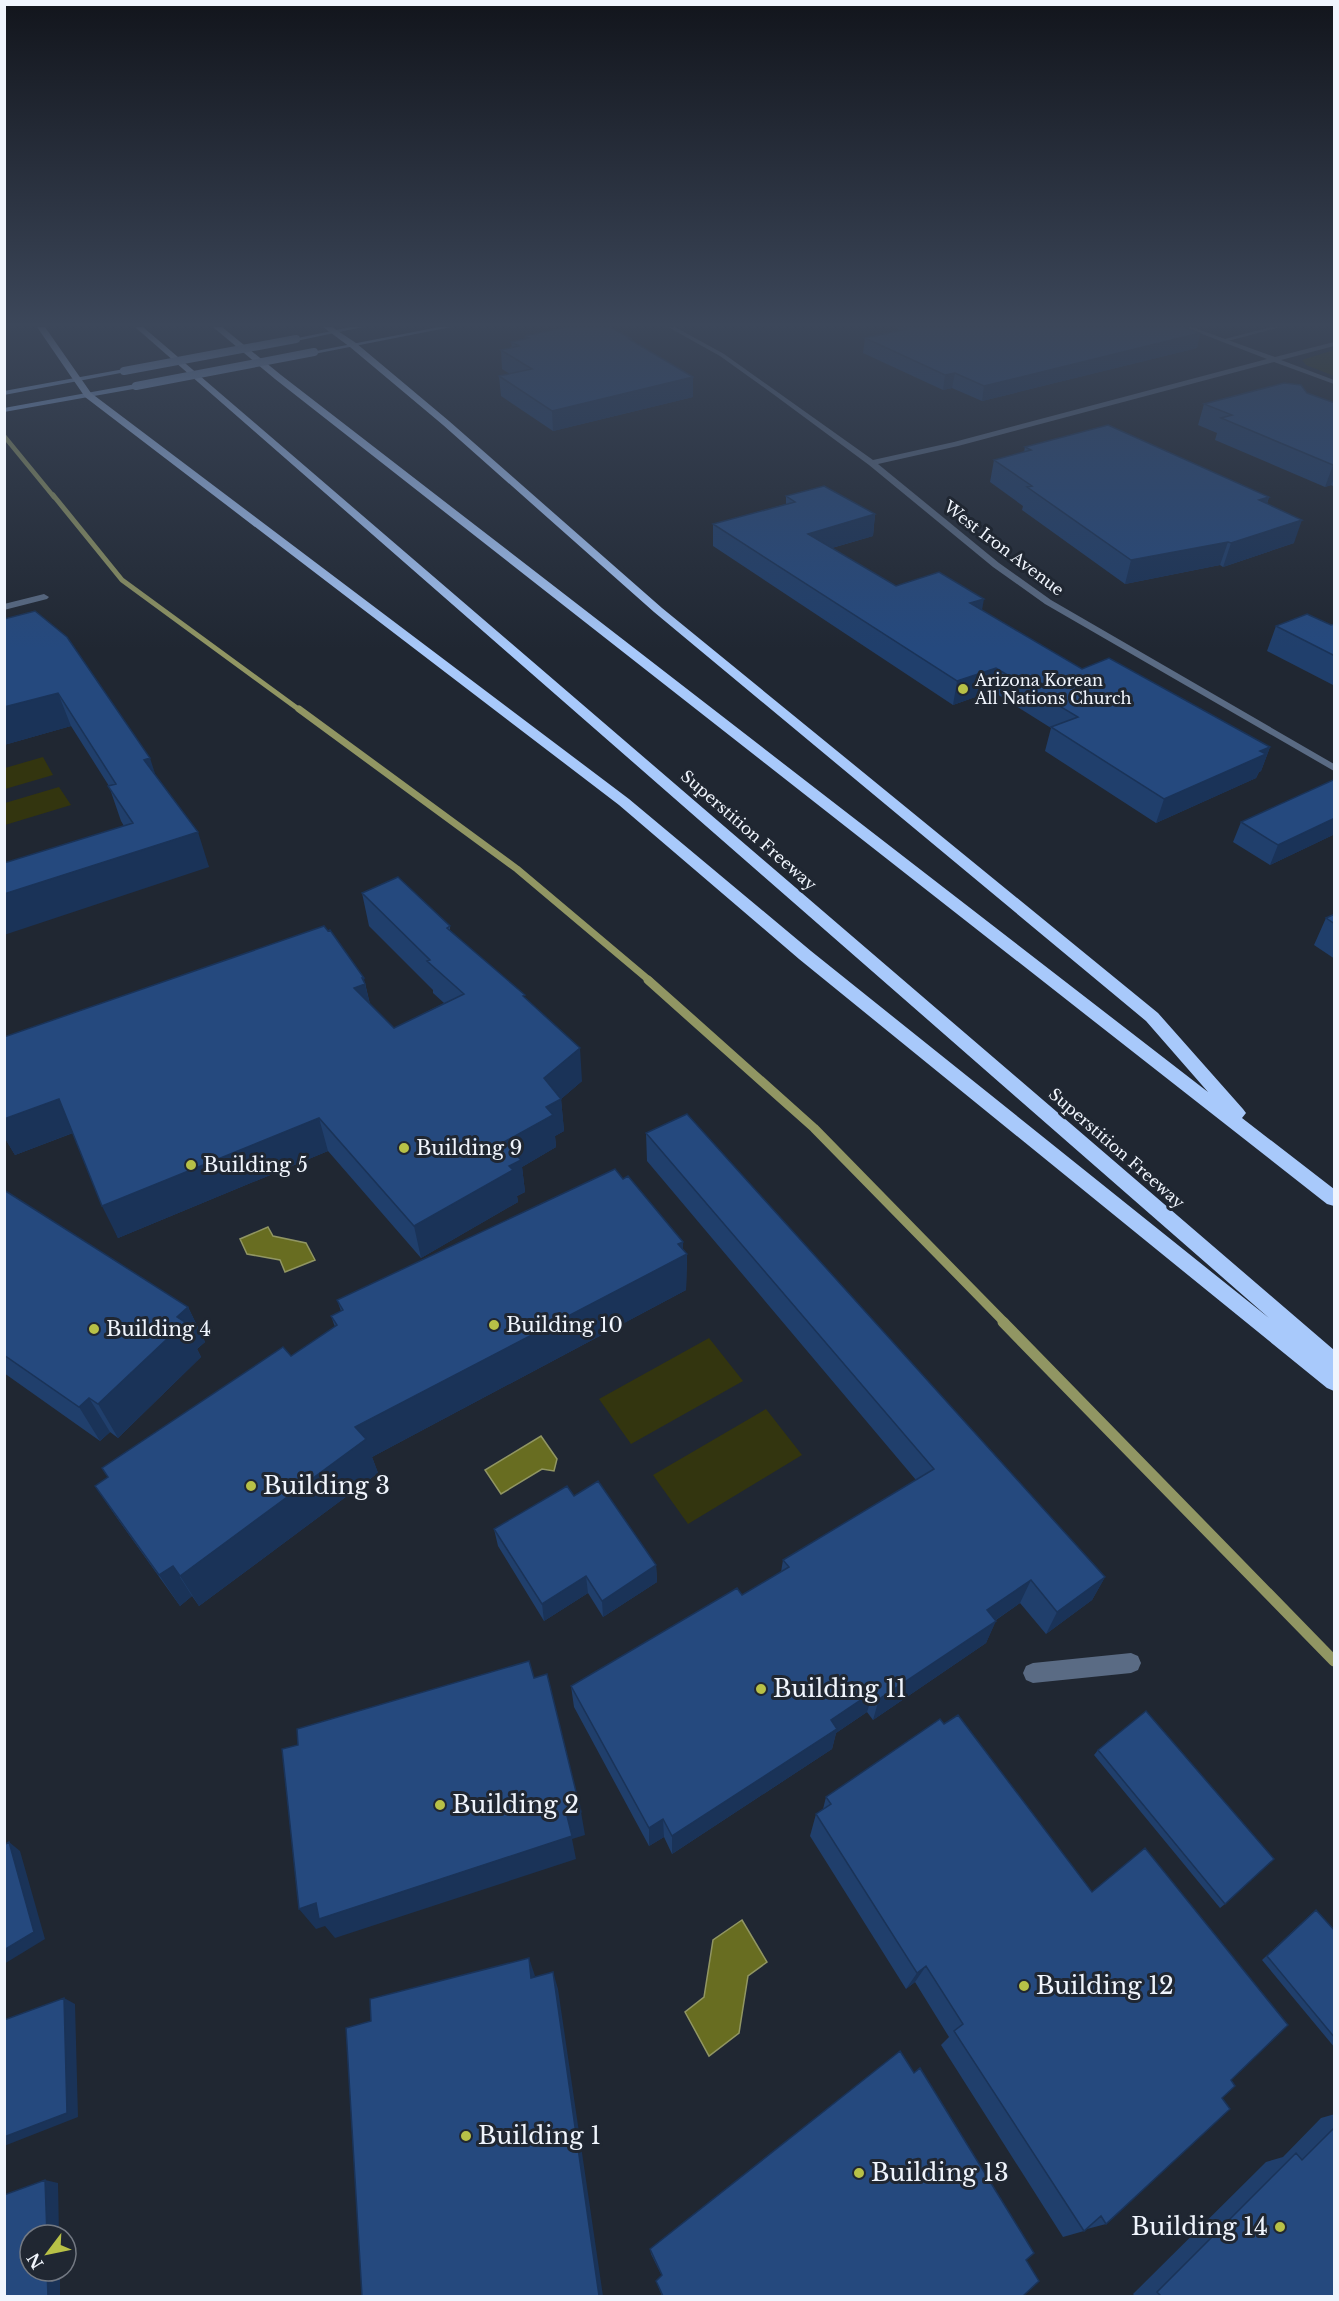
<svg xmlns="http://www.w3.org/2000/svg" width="1339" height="2301" font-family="'Libre Baskerville',serif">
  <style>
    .green { fill: #33350f }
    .water { fill: #686d21; stroke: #919663; stroke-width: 1.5 }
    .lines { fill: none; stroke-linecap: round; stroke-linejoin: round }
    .stream-far4 { stroke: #919663; stroke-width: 4.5 }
    .stream-far3 { stroke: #919663; stroke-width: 5 }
    .stream-far2 { stroke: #919663; stroke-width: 7 }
    .stream-far1 { stroke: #919663; stroke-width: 9 }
    .stream { stroke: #919663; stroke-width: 11 }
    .lane { fill: #5a6b84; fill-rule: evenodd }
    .street { fill: #5a6b84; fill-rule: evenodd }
    .primary { fill: #8cafe2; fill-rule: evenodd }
    .highway { fill: #a8c9fb; fill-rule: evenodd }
    .primary-bridge { stroke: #8cafe2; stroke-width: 8 }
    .wall { fill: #203f6c }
    .shaded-wall { fill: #1a3358 }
    .building { fill: #25497e; stroke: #1a3358; stroke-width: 1.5 }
    .poi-dot { fill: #b8c147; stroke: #202732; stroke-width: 2 }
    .labels { text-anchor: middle; stroke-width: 6; stroke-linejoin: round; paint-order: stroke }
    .far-street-label { font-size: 16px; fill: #f0f5fd; stroke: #202732 }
    .far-poi-label { font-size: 16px; fill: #f0f5fd; stroke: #202732; text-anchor: start }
    .poi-label { font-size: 20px; fill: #f0f5fd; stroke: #202732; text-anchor: start }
    .near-poi-label { font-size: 24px; fill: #f0f5fd; stroke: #202732; text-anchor: start }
  </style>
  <rect width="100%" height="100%" fill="#202732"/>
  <path class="green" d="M1334,350V376L1306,365L1302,360Z
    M43,757L53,775L5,789V768Z
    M59,787L71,805L5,825V803Z
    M709,1338L743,1381L631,1444L599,1399Z
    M766,1409L802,1455L688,1524L653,1475Z"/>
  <path class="water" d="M268,1227L273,1236L306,1243L315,1260L285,1272L280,1260L247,1254L240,1239Z
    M541,1436L557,1459L554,1471L542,1469L501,1494L485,1470Z
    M742,1920L767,1962L748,1976L739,2033L709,2056L685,2012L704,1997L713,1940Z"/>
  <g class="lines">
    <path class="stream-far4" d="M4,436L54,497"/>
    <path class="stream-far3" d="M53,495L122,580L301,711"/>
    <path class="stream-far2" d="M299,709L517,869L650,981"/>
    <path class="stream-far1" d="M648,980L814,1128L1005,1323"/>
    <path class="stream" d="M1003,1322L1334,1661"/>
    <path class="lane" d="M1271,327H1281L1224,342L1221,340Z
      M44,594L49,597L47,599L4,610V604Z
      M1131,1653L1138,1656L1141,1663L1138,1670L1131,1673L1033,1683L1026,1680L1023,1673L1026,1666L1033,1663Z"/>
    <path class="street" d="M668,327H675L724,354L873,460L954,442L1267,359L1184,327H1192L1275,357L1334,342V346L1281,360L1334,380V384L1274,362L958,446L878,464L999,563L1051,600L1334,764V771L1045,604L993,567L869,465L773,394L720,356Z"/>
    <path class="primary" d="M351,327H363L296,341L293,339Z
      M439,327H451L314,354L311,352Z
      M124,369L126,372L4,395V391Z
      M136,384L139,388L4,412V408Z"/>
    <path class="highway" d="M37,327H45L91,393L629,799L811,951L1269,1318L135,327H143L1334,1350V1391L1327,1388L799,959L619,805L85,397Z
      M213,327H222L281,375L1208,1092L1146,1021L654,612L443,425L350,347L323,327H332L356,343L449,421L662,608L1158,1013L1243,1109L1246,1113L1242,1118L1334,1189V1206L1327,1204L275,379Z"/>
    <path class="primary-bridge" d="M124,371L296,339
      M136,386L314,352"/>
  </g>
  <path class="wall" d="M898,327H1183L1200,333L1197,348L982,401L952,388L943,390L863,353L865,338L898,331Z
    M525,336L632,339V342L693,377V397L553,431L501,396L499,376L510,374L502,369L501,350L512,348L511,342L525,339Z
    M1307,393L1335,403V487L1331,485L1325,487L1215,440L1217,433L1198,425L1204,404Z
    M1025,447L1269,497L1267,504L1294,543L1223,567L1220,565L1125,584L1022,510L1023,506L990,482L994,460L1024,452Z
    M786,496L875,514L873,536L832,548L896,586L982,611L1082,669L1270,747L1261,771L1259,772L1256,778L1156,823L1045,751L1051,728L992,691L953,705L713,546V524L786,504Z
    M4,619L156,776L209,867L124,826L121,821L109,786L71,726L4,745Z
    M1335,624V686L1267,651L1276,626L1331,625Z
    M1335,781V834L1270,865L1233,842L1241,822Z
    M362,893L450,926V930L526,999L582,1081L561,1099L564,1131L555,1136L556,1147L522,1167L525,1192L517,1196L518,1202L421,1258L328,1151L118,1238L73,1133L15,1155L6,1140L4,1141V1037L365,983L370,1004L394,1028L444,1003L433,993V990L369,926Z
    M1335,914V959L1314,945L1326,918Z
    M646,1133L1105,1577L1092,1600L1046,1634L1020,1603L996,1620L986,1643L873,1720L867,1712L836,1733L832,1749L672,1854L664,1837L649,1846L574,1707L571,1686L742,1595L781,1572L783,1560L916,1480L647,1161Z
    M4,1190L188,1307L205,1342L197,1349L201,1357L118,1438L110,1432L100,1441L4,1373Z
    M683,1250L687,1254L686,1290L372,1457L378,1473L199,1606L192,1596L180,1606L117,1518L95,1486L108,1477L102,1468L291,1356L335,1327L331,1316L341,1311L337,1300Z
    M574,1496L656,1565L657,1582L603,1617L588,1593L544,1621L498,1546L494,1529Z
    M1098,1750L1225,1904L1220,1908L1094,1755Z
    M826,1797L1231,2080L1222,2098L1106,2224L1087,2229L1084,2231L1063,2237L941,2045L949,2037L915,1982L906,1989L810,1836L816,1814L823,1809Z
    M1316,1910L1335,1931V2048L1262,1960L1311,1914Z
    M1335,2114V2296H1135L1133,2294L1266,2162L1283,2157L1321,2118Z
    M650,2249L1026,2260L1023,2296H662L656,2281L662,2276L651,2254Z"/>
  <path class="shaded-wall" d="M1200,333L1197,348L982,401L984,386Z
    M955,373L952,388L943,390L945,375Z
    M693,377V397L553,431L552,411Z
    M1333,465H1335V477L1331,485L1325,487Z
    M1269,497L1262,519L1259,500Z
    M875,514L873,536L807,555L808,534Z
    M1302,520L1294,543L1223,567L1231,543Z
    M1228,542L1220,565L1125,584L1131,560Z
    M984,599L980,621L970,603Z
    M996,668L992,691L953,705L957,681Z
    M58,693L71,726L4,745V707Z
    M1270,747L1261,771L1259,772L1256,778L1156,823L1164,799Z
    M150,758L161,792L144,760Z
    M1335,818V834L1270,865L1278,845Z
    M198,832L209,867L4,935V894Z
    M362,978H364L365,984L373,1017L354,988Z
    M580,1048L582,1081L561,1099L564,1131L555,1136L556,1147L522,1167L525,1192L517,1196L518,1202L421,1258L414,1226L504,1142L544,1078Z
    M59,1099L75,1132L15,1155L6,1140L4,1141V1119Z
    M319,1118L328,1151L118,1238L102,1206Z
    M683,1242V1256L687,1254L686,1290L372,1457L378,1473L199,1606L180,1576L355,1427Z
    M188,1307L205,1342L197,1349L201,1357L118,1438L98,1404L177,1317Z
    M89,1398L110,1432L100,1441L79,1407Z
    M656,1565L657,1582L603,1617L602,1601Z
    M173,1566L192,1596L180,1606L159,1575Z
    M586,1576L588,1593L544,1621L542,1604Z
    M1105,1577L1092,1600L1046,1634L1057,1612Z
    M1031,1580L1020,1603L978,1632L987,1610Z
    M996,1621L986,1643L873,1720L879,1699Z
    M874,1691L867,1712L836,1733L832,1749L672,1854V1836L831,1720Z
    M581,1812L585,1835L572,1839L576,1859L335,1938L325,1926L316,1929L299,1909Z
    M663,1819L664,1837L649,1846V1828Z
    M9,1842L20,1851L45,1939L4,1964Z
    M529,1958L535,1976L531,1978Z
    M926,1966L915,1982L906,1989L917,1973Z
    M553,1972L558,1989L603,2296H599Z
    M64,1998L75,2004L78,2117L4,2146V2137Z
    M45,2180L58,2183L59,2235H47Z
    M47,2271H60V2296H48Z"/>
  <path class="building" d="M566,327H610L632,339H629L693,377L552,411L499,376L532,369L501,350L519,346L511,342L529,338L525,336Z
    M902,327H1183L1200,333L984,386L955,373L945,375L865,338L907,329Z
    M1284,383L1301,385L1307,393L1335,403V465H1333L1221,418L1232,415L1204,404Z
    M1108,425L1269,497L1259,500L1302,520L1231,543L1228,542L1131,560L1027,487L1032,486L994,460L1031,450L1025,447Z
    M824,486L875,514L808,534L896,586L939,572L984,599L970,603L1082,669L1109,658L1270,747L1260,751L1266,754L1164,799L1051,727L1078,717L996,668L957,681L713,524L795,502L786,496Z
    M35,611L67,637L150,758L144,760L198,832L4,894V863L133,823L108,786L116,784L58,693L4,707V619Z
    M1307,614L1331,625L1335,624V656L1276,626Z
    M1333,780L1335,781V818L1278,845L1241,822Z
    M398,877L450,926L447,928L525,995L523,996L580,1048L544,1078L561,1099L546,1107L553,1115L504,1142L521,1160L509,1166L513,1170L414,1226L319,1118L102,1206L59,1099L4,1119V1037L324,926L328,931L330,930L364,978H362L365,984L354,988L394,1028L464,994L427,961L430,960L362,893Z
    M1335,914V924L1326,918Z
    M687,1114L1105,1577L1057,1612L1031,1580L987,1610L996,1621L879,1699L874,1691L831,1720L837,1729L672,1836L663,1819L649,1828L571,1686L737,1588L742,1595L789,1567L783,1560L934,1469L646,1133Z
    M615,1169L623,1179L628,1176L683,1242L678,1244L687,1254L355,1427L366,1439L180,1576L173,1566L159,1575L95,1486L108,1477L102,1468L283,1347L291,1356L337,1325L331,1316L343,1310L337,1300Z
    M4,1190L188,1307L177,1317L185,1322L98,1404L89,1398L79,1407L4,1355Z
    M598,1481L656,1565L602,1601L586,1576L542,1604L494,1529L567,1486L574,1496Z
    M529,1661L534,1678L547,1674L581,1812L567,1816L572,1836L319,1919L316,1903L299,1909L282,1749L298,1745L297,1729Z
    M1146,1711L1274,1859L1225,1904L1098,1750Z
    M958,1715L1092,1892L1145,1848L1288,2025L1231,2080L1235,2086L1222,2098L1230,2109L1106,2224L1101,2216L1084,2231L954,2031L963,2024L926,1966L917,1973L816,1814L831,1804L826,1797L940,1719L944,1724Z
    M9,1842L34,1932L4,1950V1845Z
    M1316,1910L1335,1931V2038L1267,1956Z
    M529,1958L531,1978L553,1972L599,2296H362L346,2028L371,2021L370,1999Z
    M64,1998L67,2113L4,2137V2020Z
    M900,2051L914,2073L920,2068L1034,2253L1026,2260L1039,2281L1023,2296H663L656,2281L662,2275L650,2249Z
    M1335,2127V2296H1161L1157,2292L1296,2153L1302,2160Z
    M45,2180L47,2235H30V2271H47L48,2296H4V2195Z"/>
  <linearGradient id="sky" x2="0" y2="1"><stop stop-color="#12151c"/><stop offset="0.5" stop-color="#3c475a"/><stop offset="1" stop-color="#3c475a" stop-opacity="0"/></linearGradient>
  <rect width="1339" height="649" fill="url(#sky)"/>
  <g class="poi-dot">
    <circle cx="963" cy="689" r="6"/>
    <circle cx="404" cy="1148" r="6"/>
    <circle cx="191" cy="1165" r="6"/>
    <circle cx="494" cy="1325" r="6"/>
    <circle cx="94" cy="1329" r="6"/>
    <circle cx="251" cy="1486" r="6"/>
    <circle cx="761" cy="1689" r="6"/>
    <circle cx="440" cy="1805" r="6"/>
    <circle cx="1024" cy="1986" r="6"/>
    <circle cx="466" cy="2136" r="6"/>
    <circle cx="859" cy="2173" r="6"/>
    <circle cx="1280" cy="2227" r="6"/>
  </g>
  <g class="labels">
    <g class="far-street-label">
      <text transform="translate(1004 548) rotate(37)" y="6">West Iron Avenue</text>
      <text transform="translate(749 830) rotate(41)" y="6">Superstition Freeway</text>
      <text transform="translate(1117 1148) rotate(41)" y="6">Superstition Freeway</text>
    </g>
    <g class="far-poi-label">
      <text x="975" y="686">Arizona Korean<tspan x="975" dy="18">All Nations Church</tspan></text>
    </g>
    <g class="poi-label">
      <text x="416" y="1155">Building 9</text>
      <text x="203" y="1172">Building 5</text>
      <text x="506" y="1332">Building 10</text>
      <text x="106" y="1336">Building 4</text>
    </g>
    <g class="near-poi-label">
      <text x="263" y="1494">Building 3</text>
      <text x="773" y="1697">Building 11</text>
      <text x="452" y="1813">Building 2</text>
      <text x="1036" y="1994">Building 12</text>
      <text x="478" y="2144">Building 1</text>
      <text x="871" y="2181">Building 13</text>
      <text x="1268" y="2235" text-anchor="end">Building 14</text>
    </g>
  </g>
  <rect width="1339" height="2301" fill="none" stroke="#f0f5fd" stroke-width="12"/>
  <g transform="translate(48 2253) rotate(238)"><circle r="28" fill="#202732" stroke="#737983" stroke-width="1.5"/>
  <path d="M0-4.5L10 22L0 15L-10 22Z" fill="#b8c147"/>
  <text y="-9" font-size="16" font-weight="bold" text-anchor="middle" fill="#f0f5fd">N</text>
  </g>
</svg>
